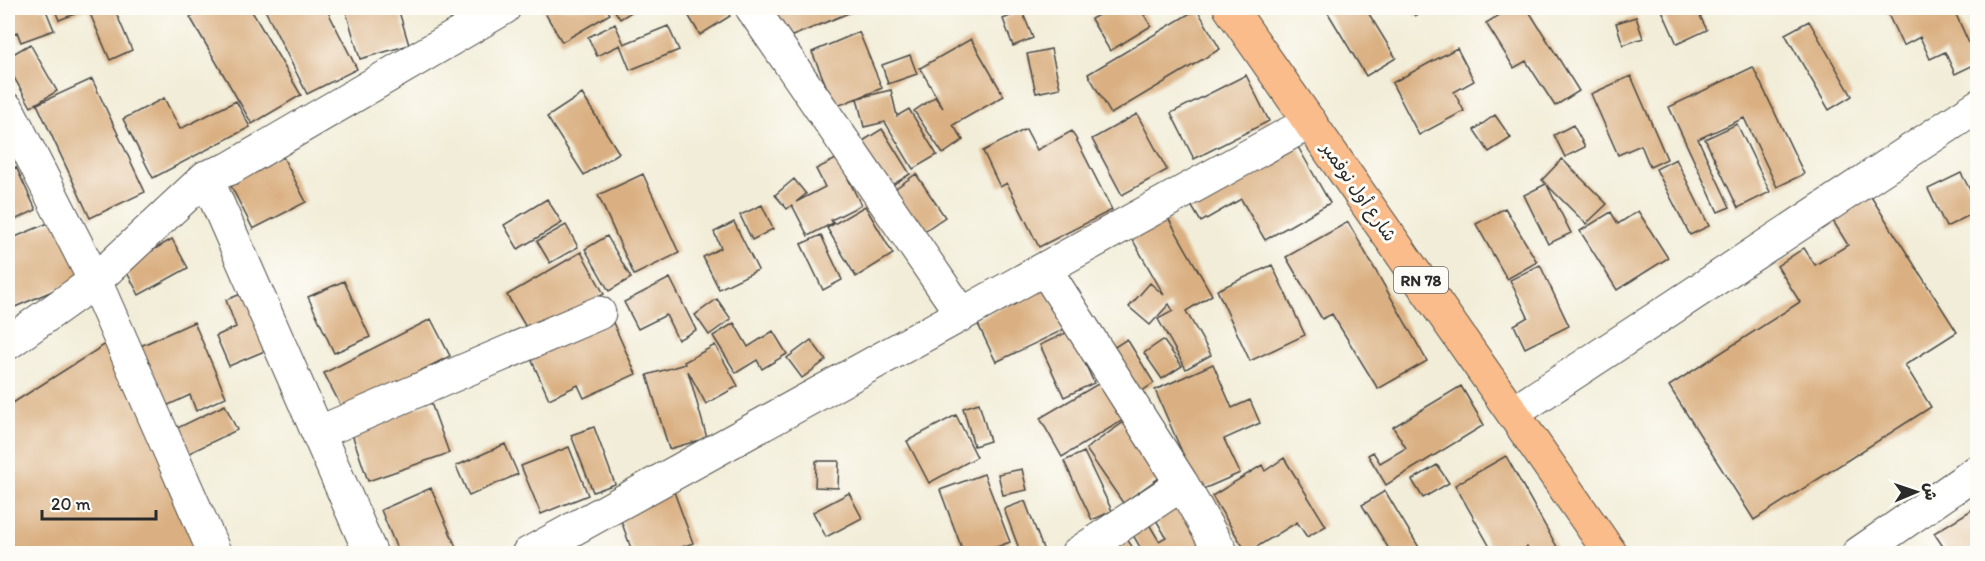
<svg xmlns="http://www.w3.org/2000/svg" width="1985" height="561" font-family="Itim,'Playpen Sans Arabic',sans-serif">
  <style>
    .building { fill: #dab082 }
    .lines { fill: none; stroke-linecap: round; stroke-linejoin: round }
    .street-casing { stroke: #494845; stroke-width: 35 }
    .primary-casing { stroke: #494845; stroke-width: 35 }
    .street { stroke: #fff; stroke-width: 33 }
    .primary { stroke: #f9bc8a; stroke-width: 33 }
    .labels { text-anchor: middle; stroke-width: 6; stroke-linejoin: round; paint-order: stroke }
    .shield { fill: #fdfcf7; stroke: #6a6a68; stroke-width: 1.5 }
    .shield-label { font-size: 16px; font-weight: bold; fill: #2b2b2b }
    .street-label { font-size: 18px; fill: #2b2b2b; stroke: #fdfcf7 }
  </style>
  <rect width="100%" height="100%" fill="#fdfcf7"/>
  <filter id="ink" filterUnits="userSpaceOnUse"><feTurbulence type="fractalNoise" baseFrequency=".0167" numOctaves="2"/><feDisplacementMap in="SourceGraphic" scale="12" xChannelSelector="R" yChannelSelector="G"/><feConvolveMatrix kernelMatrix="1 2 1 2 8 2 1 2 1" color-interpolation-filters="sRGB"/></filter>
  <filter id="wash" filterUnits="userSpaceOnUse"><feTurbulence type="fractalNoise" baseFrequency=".008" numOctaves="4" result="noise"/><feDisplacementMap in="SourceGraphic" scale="24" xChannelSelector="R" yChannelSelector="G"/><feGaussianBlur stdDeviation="1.35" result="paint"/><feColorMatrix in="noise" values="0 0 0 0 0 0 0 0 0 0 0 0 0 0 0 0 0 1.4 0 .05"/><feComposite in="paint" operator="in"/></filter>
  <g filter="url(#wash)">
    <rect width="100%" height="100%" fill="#f2edd8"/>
    <g id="blocks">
      <path class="building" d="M8,8H45L54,30L21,42L17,32L8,36Z
        M54,8H114L132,50L110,60L88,9L59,20Z
        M207,8H250L301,95L252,124L190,17Z
        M264,8H326L357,69L307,94Z
        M345,8H398L409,45L360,59Z
        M542,8H606L610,14L562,42Z
        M613,8H638L620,19Z
        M684,8H724L730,16L700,35Z
        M772,8H861L785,39Z
        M1111,8H1140L1151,26L1110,51L1091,19Z
        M1325,8H1380L1369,14L1396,58L1366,76Z
        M1410,8H1428L1415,16Z
        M1511,8H1527L1579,91L1555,106L1526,61L1514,68L1486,23Z
        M1661,8H1696L1707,30L1677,44Z
        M1885,8H1953L1978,63L1955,74L1945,52L1930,59L1920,37L1903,46Z
        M1197,9L1220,49L1111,114L1088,74Z
        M1022,11L1033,38L1013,46L1003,19Z
        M1636,17L1643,38L1623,45L1616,23Z
        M1809,21L1852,96L1829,110L1785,34Z
        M615,24L624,44L668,26L679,50L630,70L620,45L597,56L588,37Z
        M859,32L882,88L858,98L891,90L897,116L909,109L937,155L913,169L885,122L864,127L857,98L835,107L812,52Z
        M971,39L1004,96L953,125L963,140L943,154L914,111L935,97L943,108L920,68Z
        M30,44L57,91L31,107L8,67V57Z
        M1457,48L1474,81L1454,92L1464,111L1419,135L1392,83Z
        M1051,49L1060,88L1036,93L1027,54Z
        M910,55L917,74L888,84L882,65Z
        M1753,67L1804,174L1777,187L1744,118L1698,139L1730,207L1718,212L1669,107Z
        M1246,75L1269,121L1194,159L1171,113Z
        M1631,76L1667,159L1650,167L1641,145L1618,155L1591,94Z
        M92,79L145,192L90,218L37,104Z
        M582,94L619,153L584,175L547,117Z
        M164,98L180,129L236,101L250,127L153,178L123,119Z
        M1137,114L1167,170L1122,195L1092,139Z
        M1495,115L1511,138L1489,152L1474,130Z
        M1737,124L1770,192L1738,208L1705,139Z
        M1573,125L1585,147L1565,157L1554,135Z
        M882,129L910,174L886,189L858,144Z
        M1026,129L1037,150L1072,131L1112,210L1039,247L1007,183L1000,187L983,151Z
        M1294,140L1330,203L1265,240L1241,199L1201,222L1188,200Z
        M282,155L306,202L253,229L229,182Z
        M838,158L861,205L831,220L833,223L808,236L792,205L787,209L775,195L794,179L806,194L796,202L825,187L816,169Z
        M1562,159L1607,204L1586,224L1547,185L1571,233L1548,244L1524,195L1546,184L1542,180Z
        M1676,159L1709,226L1690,235L1656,169Z
        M16,167L36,210L8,223V171Z
        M1961,173L1978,205V211L1946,227L1928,189Z
        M643,174L679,253L634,275L598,195Z
        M916,174L945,217L917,236L889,193Z
        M1868,192L1957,332L1905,365L1931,407L1754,520L1669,386L1800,302L1777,266L1804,248L1815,265L1848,245L1830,216Z
        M547,199L562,223L518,249L504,225Z
        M762,205L773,229L752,240L740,215Z
        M865,206L893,254L856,277L827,228Z
        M1505,208L1537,262L1507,279L1476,224Z
        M1163,209L1212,295L1186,311L1211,355L1186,369L1158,319L1173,311L1169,304L1150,325L1129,307L1150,283L1164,295L1127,230Z
        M1638,211L1668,258L1617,290L1580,231L1611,212L1618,224Z
        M60,218L85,277L8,310V240Z
        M734,222L758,270L719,289L703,257L721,248L714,232Z
        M1348,222L1427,361L1378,389L1332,314L1322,319L1286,257Z
        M566,225L578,247L550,263L537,241Z
        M821,235L842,280L823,290L801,244Z
        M607,236L631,278L609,291L585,249Z
        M172,239L188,268L139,295L124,267Z
        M581,252L604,294L531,336L507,295Z
        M1272,265L1305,335L1250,361L1217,290Z
        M1540,265L1569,326L1525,348L1514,325L1528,317L1510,280Z
        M670,278L696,330L678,340L666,315L638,329L624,302Z
        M344,281L370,337L334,353L308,297Z
        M1046,287L1065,329L996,362L976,320Z
        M251,290L274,347L229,366L216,336L236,327L226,300Z
        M717,299L731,319L709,335L695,315Z
        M610,316L636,374L584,398L578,385L549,399L529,354Z
        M431,319L450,356L343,410L324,373Z
        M194,322L226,397L196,411L190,395L162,408L136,348Z
        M734,323L748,347L773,331L787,354L762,369L757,360L736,373L713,336Z
        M1070,331L1094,383L1064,397L1040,345Z
        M1127,339L1154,383L1133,397L1104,354Z
        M112,340L203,554H8V406Z
        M811,340L826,360L802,378L787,358Z
        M1163,340L1182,366L1162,379L1144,353Z
        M715,345L738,386L706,404L688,371L707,438L669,449L647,375L685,364L684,362Z
        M1213,364L1232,408L1250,400L1260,423L1224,439L1240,473L1199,491L1155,390Z
        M1103,381L1125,419L1062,457L1040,418Z
        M1461,386L1484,425L1386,485L1368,455L1373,452L1380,463L1406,448L1393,427Z
        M431,403L449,453L368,481L351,431Z
        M979,403L990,441L974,446L963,408Z
        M225,405L237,430L181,457L169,432Z
        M956,415L977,457L929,483L907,441Z
        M1128,419L1166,473L1123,503L1086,449Z
        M594,427L615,484L593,492L571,435Z
        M505,444L518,474L469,496L456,466Z
        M569,447L588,495L541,514L521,466Z
        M1084,452L1112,511L1092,520L1064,461Z
        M1506,456L1561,554H1530L1527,547L1515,554H1494L1455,485Z
        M1284,458L1326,526L1307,537L1297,522L1247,553L1212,496L1262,465L1265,471Z
        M816,461H839L838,488L815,487Z
        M1437,465L1449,483L1423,498L1412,480Z
        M1022,469L1027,490L1003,495L998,474Z
        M984,474L1010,542L978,554H964L940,490Z
        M431,488L459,554H399L381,510Z
        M1385,491L1423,554H1392L1362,505Z
        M674,492L693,543L663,554H633L618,512Z
        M849,493L862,518L826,537L813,512Z
        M1178,498L1205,544L1188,554H1144L1129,528L1146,519L1159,541L1166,537L1152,513Z
        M1025,501L1045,554H1021L1004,509Z
        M1978,506V554H1948L1934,533Z
        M1125,536L1137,554H1099Z"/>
    </g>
  </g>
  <g filter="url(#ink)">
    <use href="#blocks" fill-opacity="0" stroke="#494845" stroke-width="1.5"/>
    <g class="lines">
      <defs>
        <path id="street" d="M752,8L961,313
          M8,110L95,281L215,554
          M206,177L229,169L504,8
          M1045,269L1182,484L1222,554
          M8,343L95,281L206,177L371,554
          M1513,413L1978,106
          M318,433L599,313
          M528,554L1310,122
          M1077,554L1182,484
          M1858,554L1978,471"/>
        <path id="primary" d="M1230,8L1611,554"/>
      </defs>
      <use href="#street" class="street-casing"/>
      <use href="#primary" class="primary-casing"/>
      <use href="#street" class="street"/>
      <use href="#primary" class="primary"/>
    </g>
  </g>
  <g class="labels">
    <rect class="shield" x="1394" y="267" width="54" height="26" rx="4.5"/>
    <g class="shield-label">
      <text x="1421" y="286">RN 78</text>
    </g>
    <g class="street-label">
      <text transform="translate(1359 192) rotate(55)" y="6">شارع أول نوفمبر</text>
    </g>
  </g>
  <rect width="1985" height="561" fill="none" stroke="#fdfcf7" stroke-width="30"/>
  <g transform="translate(1916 492) rotate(88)" stroke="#fdfcf7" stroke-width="4.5" paint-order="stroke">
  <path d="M0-4.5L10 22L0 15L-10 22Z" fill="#2b2b2b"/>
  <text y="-9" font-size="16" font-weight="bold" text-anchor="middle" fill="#2b2b2b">ش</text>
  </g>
  <path d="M42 510v9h114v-9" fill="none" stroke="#2b2b2b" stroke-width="3"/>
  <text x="51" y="510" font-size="18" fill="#2b2b2b" stroke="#fdfcf7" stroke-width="4.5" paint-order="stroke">20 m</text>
</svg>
